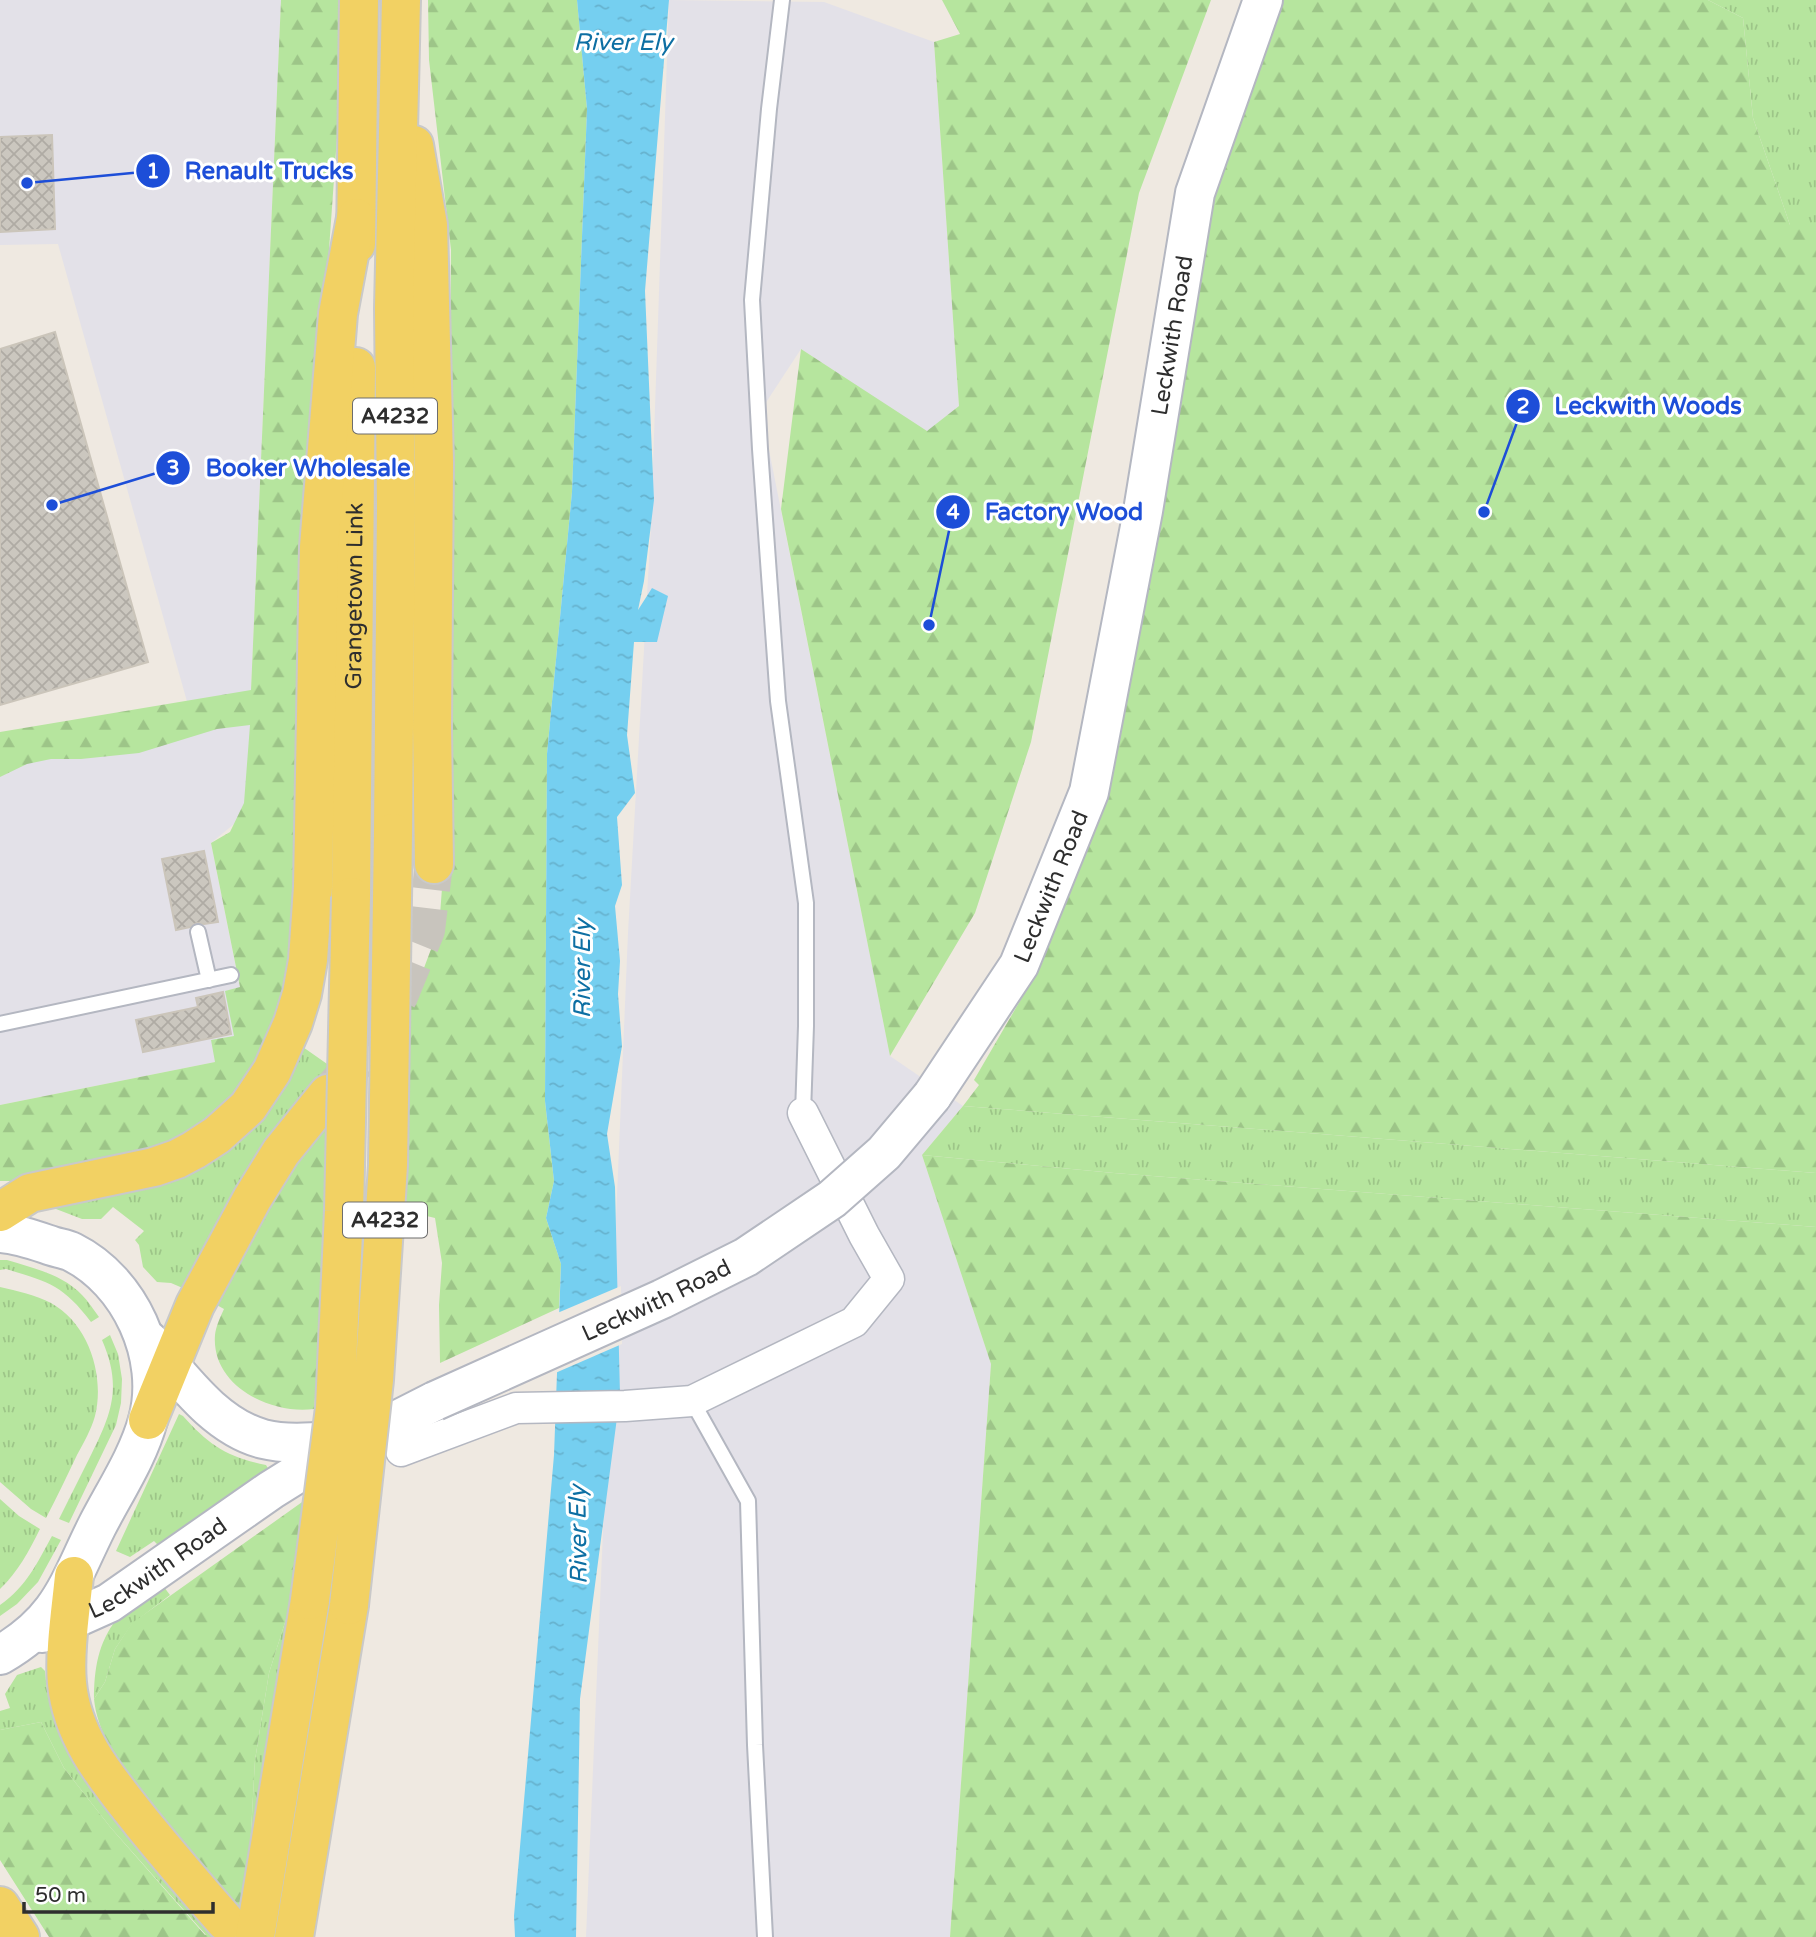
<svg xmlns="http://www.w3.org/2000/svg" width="1816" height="1937" font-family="'Varela Round',sans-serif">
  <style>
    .industrial { fill: #e3e1e8 }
    .grass { fill: url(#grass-tufts) }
    .forest { fill: url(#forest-firs) }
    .water { fill: url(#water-ripples) }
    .pier { fill: #efe9e1 }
    .building { fill: url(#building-cross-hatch); stroke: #cbc5ba; stroke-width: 2 }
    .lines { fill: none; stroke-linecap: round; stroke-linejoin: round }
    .primary-tunnel { stroke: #c8c4bd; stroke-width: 38; stroke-dasharray: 38 19; stroke-linecap: butt }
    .service-casing { stroke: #b4b7c1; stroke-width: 18 }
    .minor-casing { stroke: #b4b7c1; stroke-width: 33 }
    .secondary-casing { stroke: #b4b7c1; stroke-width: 42 }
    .primary-casing { stroke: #c9c9c9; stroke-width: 42 }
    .service { stroke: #fff; stroke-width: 14 }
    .minor { stroke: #fff; stroke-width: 30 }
    .secondary { stroke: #fff; stroke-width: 38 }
    .primary { stroke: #f2d163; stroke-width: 38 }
    .secondary-bridge-casing { stroke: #b4b7c1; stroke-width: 42; stroke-linecap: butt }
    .primary-bridge-casing { stroke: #c9c9c9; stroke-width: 42; stroke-linecap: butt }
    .secondary-bridge { stroke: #fff; stroke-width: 38 }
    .primary-bridge { stroke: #f2d163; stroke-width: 38 }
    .labels { text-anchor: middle; stroke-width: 6; stroke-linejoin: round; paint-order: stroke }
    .shield { fill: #fff; stroke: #6d6d6d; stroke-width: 2 }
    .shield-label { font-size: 21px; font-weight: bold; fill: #2e2e2e }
    .street-label { font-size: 23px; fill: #2e2e2e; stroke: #fff }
    .water-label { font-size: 24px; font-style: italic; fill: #0d6fa3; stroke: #fff }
    .leader { fill: none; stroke: #1d4ed8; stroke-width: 2.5 }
    .callout-dot { fill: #1d4ed8; stroke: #fff; stroke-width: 2.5 }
    .mark-label { font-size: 21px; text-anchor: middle; font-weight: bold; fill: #fff }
    .callout-label { font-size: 24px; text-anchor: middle; font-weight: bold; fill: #1d4ed8; stroke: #fff; stroke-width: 6; stroke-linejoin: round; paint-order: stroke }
  </style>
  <defs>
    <pattern id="grass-tufts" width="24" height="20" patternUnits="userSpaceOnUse" patternTransform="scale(1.75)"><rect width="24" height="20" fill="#b6e59e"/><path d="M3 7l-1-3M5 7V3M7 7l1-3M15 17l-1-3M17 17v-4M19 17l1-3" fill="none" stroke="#9dc588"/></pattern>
    <pattern id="forest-firs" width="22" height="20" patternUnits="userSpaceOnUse" patternTransform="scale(1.75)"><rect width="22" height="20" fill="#b6e59e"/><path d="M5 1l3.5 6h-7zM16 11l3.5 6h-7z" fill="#9dc588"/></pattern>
    <pattern id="water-ripples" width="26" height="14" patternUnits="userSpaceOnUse" patternTransform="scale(1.75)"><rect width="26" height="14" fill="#75cff0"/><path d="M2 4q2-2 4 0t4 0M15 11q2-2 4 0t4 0" fill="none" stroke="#66b2ce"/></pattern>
    <pattern id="building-cross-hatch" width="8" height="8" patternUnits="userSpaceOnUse" patternTransform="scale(1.75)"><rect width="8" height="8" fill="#cbc7bf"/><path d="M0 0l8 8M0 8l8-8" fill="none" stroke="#afaba4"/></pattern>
  </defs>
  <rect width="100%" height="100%" fill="#efe9e1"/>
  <path class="industrial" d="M0,0H281L251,690V810L211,843L240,988L234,1036L215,1062L0,1105V747L188,705L58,244L0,245Z
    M669,0L824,2L934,42L959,406L927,432L801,349L761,410L890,1056L963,1106L922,1155L991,1364L950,1937H586L628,933L651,525Z"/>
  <path class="grass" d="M1708,0H1816V225H1790L1753,118L1743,18Z
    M300,1045L330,1066L329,1074L185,1289L171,1283L157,1282L143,1267L139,1245L135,1240L144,1231L113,1207L101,1219H82L56,1209L53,1206Z
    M963,1106L1816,1173V1227L1114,1173L922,1155Z
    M0,1260H7C33,1268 62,1274 82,1295C88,1301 93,1309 99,1317L91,1322C63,1285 49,1282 6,1269L0,1270Z
    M0,1287C17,1291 36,1295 51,1303C89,1324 105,1376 95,1416C91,1430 84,1442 77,1455C67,1476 57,1497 46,1518L31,1509L0,1482Z
    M110,1335L118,1354L122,1379L121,1403L116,1425L69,1523L59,1519C69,1499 79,1479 89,1459C111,1415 123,1388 102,1340Z
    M179,1414L183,1416C209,1445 227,1457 266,1465L269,1470L161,1548L154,1541L130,1557L116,1551Z
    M0,1499L19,1516L40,1529C29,1551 18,1572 0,1589Z
    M52,1536L61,1540L38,1582L17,1604L0,1616V1605C27,1586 37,1563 52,1536Z
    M161,1583L170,1595L132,1624L115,1649L105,1682L94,1699C94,1670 98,1642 117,1619C127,1606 148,1593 161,1583Z
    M294,1594L249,1868L255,1760L269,1673Z
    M41,1667L45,1671L47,1691L56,1727L80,1774L124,1829L169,1880L210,1933L206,1935L111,1828L64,1768L41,1722L0,1730V1711L10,1708L5,1694L17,1675Z"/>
  <path class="forest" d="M281,0H344L338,123L320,376L298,923L273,1039L227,1109L173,1143L101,1166L11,1181H0V1105L215,1062L211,1040L234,1036L225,991L240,987L211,843L230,832L244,803L250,725L217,729L139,753L81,759H51L27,764L0,777V732L251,690Z
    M428,0H577L587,109L572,492L547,754L545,1101L554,1181L546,1218L561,1264L559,1308L440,1363L439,1305L442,1263L435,1218L402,1210L407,1013L439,928L447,822L451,250L429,60Z
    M942,0H1211L1139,193L1031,742L975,913L890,1056L781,509L801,349L927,431L959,406L934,42L960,34Z
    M1277,0H1708L1743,18L1753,118L1790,225H1816V1173L963,1106L979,1085L974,1080L1042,963L1078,865L1215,188Z
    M329,1114L321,1331L314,1409C271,1415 211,1386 215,1335C216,1326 220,1318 224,1309L213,1303L253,1230Z
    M922,1155L1114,1173L1816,1227V1937H950L991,1364Z
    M305,1500L294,1594L269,1673L255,1760L249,1868L242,1911H238C215,1883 193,1855 170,1827C140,1790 99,1748 94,1699L105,1682L115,1649L132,1623Z
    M41,1722L64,1768L111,1828L205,1935L210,1933L213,1937H49L0,1860V1730Z"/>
  <path class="water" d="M577,0H669L645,291L654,500L644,581L638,610L652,588L668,596L657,642H634L627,735L635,793L617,817L622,885L615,906L620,961L618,994L622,1046L607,1134L615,1187L620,1395L580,1699L576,1937H515L514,1916L554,1455L561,1264L546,1218L554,1181L545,1101L547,754L572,492L587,109Z"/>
  <path class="pier" d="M621,1286L622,1344L553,1374L555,1314Z"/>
  <path class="building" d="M52,135L55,229L0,232V137Z
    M55,332L148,662L0,705V349Z
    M204,851L218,922L204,924L197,923L190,927L176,930L162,859Z
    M223,992L231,1034L143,1052L136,1020L198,1007L196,998Z"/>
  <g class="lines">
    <path class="primary-tunnel" d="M332,1090L364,1053L399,996L426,930L434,864"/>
    <defs>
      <path id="service" d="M782,0L769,109L752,300L760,449L778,701L806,903V1026L803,1113
        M198,932L209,980
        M0,1024L231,975
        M692,1401L748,1501L755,1745L765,1937"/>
      <path id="minor" d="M392,1424L401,1451L516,1408L625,1406L692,1401L854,1322L889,1279L864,1235L803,1113"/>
      <g id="secondary">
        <path id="s1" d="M932,1096L1019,965L1089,792L1143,511L1195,193L1263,0"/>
        <path d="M0,1233C18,1234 34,1240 52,1246C58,1248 66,1249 72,1252C130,1281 165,1357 148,1420C138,1457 115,1491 97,1526C68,1584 61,1620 0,1655"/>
        <path d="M149,1341C181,1377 214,1426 263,1439C291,1446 323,1441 351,1440"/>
        <path id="s2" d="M42,1633L109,1603L271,1490L319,1460L435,1401"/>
      </g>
      <g id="primary">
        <path d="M414,145L428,225L434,462L432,728L434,864"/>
        <path d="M356,244L359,0"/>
        <path d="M393,833L396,508L394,308L401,0"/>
        <path id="s3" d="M351,897L356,367"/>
        <path d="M0,1212L30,1193L154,1167L177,1159L194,1150L217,1135L248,1107L272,1071L293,1023L302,994L308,960L313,887L319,547L338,314L356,218"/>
        <path d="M148,1420L195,1305L252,1199L281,1152L328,1094"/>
        <path d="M74,1576C71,1608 64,1652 67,1683C72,1739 109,1781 142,1823C169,1856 197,1889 225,1921"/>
        <path d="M0,1906L20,1937"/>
        <path d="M255,1937L310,1600"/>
        <path d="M294,1937L349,1605"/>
      </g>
    </defs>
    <use href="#service" class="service-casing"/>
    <use href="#minor" class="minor-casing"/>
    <use href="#secondary" class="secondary-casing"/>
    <use href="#primary" class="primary-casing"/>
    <use href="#service" class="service"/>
    <use href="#minor" class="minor"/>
    <use href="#secondary" class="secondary"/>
    <use href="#primary" class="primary"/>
    <defs>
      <g id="secondary-bridge">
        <path id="s4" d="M435,1401L662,1299L746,1257L832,1199L884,1153L932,1096"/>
      </g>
      <path id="primary-bridge" d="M310,1600L335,1408L344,1211L351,897
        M349,1605L374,1380L388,1165L393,833"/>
    </defs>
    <use href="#secondary-bridge" class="secondary-bridge-casing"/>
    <use href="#primary-bridge" class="primary-bridge-casing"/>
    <use href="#secondary-bridge" class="secondary-bridge"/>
    <use href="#primary-bridge" class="primary-bridge"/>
  </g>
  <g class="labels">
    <g class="shield">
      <rect x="353" y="398.5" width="84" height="35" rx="5"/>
      <rect x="343" y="1202.5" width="84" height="35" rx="5"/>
    </g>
    <g class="shield-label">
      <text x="395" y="423">A4232</text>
      <text x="385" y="1227">A4232</text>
    </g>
    <g class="street-label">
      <text dy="8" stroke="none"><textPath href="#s1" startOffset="808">Leckwith Road</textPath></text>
      <text dy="8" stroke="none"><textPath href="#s3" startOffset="301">Grangetown Link</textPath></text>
      <text dy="8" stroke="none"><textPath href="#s1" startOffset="242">Leckwith Road</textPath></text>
      <text dy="8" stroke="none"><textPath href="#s4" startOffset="243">Leckwith Road</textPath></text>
      <text dy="8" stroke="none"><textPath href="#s2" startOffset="133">Leckwith Road</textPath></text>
    </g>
    <g class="water-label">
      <text x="623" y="50">River Ely</text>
      <text transform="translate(582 969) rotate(-90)" y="8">River Ely</text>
      <text transform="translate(578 1535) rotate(-91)" y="8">River Ely</text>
    </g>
  </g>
  <path class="leader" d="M27 183L153 171M1484 512L1523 406M52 505L173 468M929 625L953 512"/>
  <g class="callout-dot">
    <circle cx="27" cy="183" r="7"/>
    <circle cx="1484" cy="512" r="7"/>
    <circle cx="52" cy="505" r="7"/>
    <circle cx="929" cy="625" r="7"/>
    <circle cx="153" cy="171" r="18"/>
    <circle cx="1523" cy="406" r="18"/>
    <circle cx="173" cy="468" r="18"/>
    <circle cx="953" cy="512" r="18"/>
  </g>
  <g class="mark-label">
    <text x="153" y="178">1</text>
    <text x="1523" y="413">2</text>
    <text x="173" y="475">3</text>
    <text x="953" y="519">4</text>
  </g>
  <g class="callout-label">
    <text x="269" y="179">Renault Trucks</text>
    <text x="1648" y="414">Leckwith Woods</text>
    <text x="308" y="476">Booker Wholesale</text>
    <text x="1064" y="520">Factory Wood</text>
  </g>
  <path d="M24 1902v10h189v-10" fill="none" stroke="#2e2e2e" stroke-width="3.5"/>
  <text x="35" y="1902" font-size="21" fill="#2e2e2e" stroke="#ffffff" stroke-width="5" paint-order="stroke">50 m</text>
</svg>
